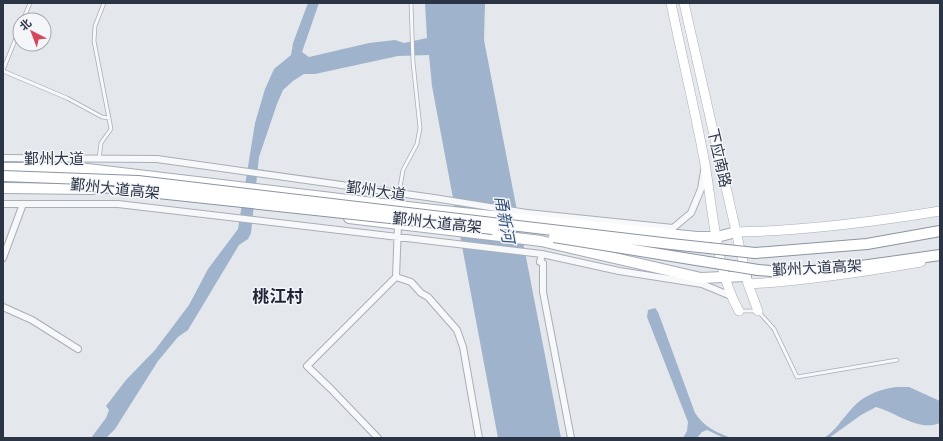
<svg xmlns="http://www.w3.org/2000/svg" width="943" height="441" font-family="'Alegreya Sans','Noto Sans SC',sans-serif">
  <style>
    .water { fill: #9fb4cc }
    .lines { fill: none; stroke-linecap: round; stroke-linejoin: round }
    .service-casing { stroke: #a9aeb7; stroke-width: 4.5 }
    .minor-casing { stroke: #a9aeb7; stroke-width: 8 }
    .secondary-casing { stroke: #a9aeb7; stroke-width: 10 }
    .primary-casing { stroke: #a3abb8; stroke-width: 12 }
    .trunk-casing { stroke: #8b94a3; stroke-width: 12 }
    .service { stroke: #f7f8fa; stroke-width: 3 }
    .minor { stroke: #f7f8fa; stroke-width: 6 }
    .secondary { stroke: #fff; stroke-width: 9 }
    .primary { stroke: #fff; stroke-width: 10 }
    .trunk { stroke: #fff; stroke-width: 10 }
    .trunk-bridge-casing { stroke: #8b94a3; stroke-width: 12; stroke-linecap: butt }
    .trunk-bridge { stroke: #fff; stroke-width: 10 }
    .labels { text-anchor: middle; stroke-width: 3; stroke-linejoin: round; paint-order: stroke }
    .street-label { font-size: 15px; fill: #2b3445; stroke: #f4f6f9 }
    .water-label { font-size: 16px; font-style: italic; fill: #34527a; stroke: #f4f6f9 }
    .quarter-label { font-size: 17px; font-weight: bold; fill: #1d2536; stroke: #f4f6f9 }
  </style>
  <rect width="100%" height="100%" fill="#e4e7ec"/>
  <path class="water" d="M308,3H319L302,52L309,57L369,43L395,40L404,43L427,38L425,3H485L484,40L561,438H498L432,86L429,55L398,56L315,74H304L293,81L283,90L277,104L259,157L251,233L248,239L239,245L188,330L178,337L158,361L115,429L106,438H91L106,418L109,410L106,406L126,380L155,350L189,305L208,269L238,229L255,123L265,89L274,69L291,55L293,43Z
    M655,308L658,312L695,413C704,427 716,432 731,438H724L707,430L702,432L697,438H683L687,431L688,422L647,317L648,310Z
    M896,387H909L940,401V423C919,432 895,412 876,407L861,415L829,438H824C834,432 840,422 848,413C860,397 876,390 896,387Z"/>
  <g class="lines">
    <defs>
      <path id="service" d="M23,20L30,3
        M3,70L20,28
        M3,71L67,98L102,117L109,118
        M99,159L101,143L111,129L94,41L95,26L104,3
        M399,193L403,170L417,144L420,128L413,62L411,3
        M741,311H758L774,329L797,377L897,360"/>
      <path id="minor" d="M3,158L157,159L434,198L527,213L673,228L691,213L701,189L704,171
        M3,204H118L542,254L619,271L702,284L731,296
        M542,254L540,262L543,263V292L571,438
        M3,258L23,204
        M396,277L411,282L421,293L428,297L457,330L463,347L479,438
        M3,307L32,320L78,349
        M378,438L331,389L307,366L396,277L398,225"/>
      <path id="secondary" d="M671,3C682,57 695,110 705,164C713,210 716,271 739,311
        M684,3L748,284L758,311
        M736,232C805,231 873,222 940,211
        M748,284C806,281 863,272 921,262"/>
      <path id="primary" d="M3,168H79L433,210L697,237H717L736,232
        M3,188L93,189
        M349,218L541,241L701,278L746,276"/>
      <path id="trunk" d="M758,270L782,272L861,266L940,255"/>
    </defs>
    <use href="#service" class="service-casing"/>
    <use href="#minor" class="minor-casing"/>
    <use href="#secondary" class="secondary-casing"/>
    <use href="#primary" class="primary-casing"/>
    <use href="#trunk" class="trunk-casing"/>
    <use href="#service" class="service"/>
    <use href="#minor" class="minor"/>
    <use href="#secondary" class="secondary"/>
    <use href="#primary" class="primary"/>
    <use href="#trunk" class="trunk"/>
    <defs>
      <path id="trunk-bridge" d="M3,176L138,181L671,244L755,253L867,244L940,231
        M83,185L493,229
        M554,237L758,270"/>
    </defs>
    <use href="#trunk-bridge" class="trunk-bridge-casing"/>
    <use href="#trunk-bridge" class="trunk-bridge"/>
  </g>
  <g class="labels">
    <g class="street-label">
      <text transform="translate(719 158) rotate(77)" y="5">下应南路</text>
      <text x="54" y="164">鄞州大道</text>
      <text transform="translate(115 189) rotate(6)" y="5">鄞州大道高架</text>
      <text transform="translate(376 191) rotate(8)" y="5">鄞州大道</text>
      <text transform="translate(437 223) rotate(6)" y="5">鄞州大道高架</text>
      <text transform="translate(817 268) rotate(-3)" y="5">鄞州大道高架</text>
    </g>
    <g class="water-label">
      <text transform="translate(505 219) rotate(80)" y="6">甬新河</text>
    </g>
    <g class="quarter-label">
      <text x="278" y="302">桃江村</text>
    </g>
  </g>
  <rect width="943" height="441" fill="none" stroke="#2b3445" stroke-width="8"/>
  <g transform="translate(32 32) rotate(318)"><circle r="19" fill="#f4f6f9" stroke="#a4a8b1"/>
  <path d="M0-3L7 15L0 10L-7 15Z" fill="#d1495b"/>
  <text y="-6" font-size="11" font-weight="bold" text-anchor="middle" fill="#2b3445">北</text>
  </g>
</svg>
